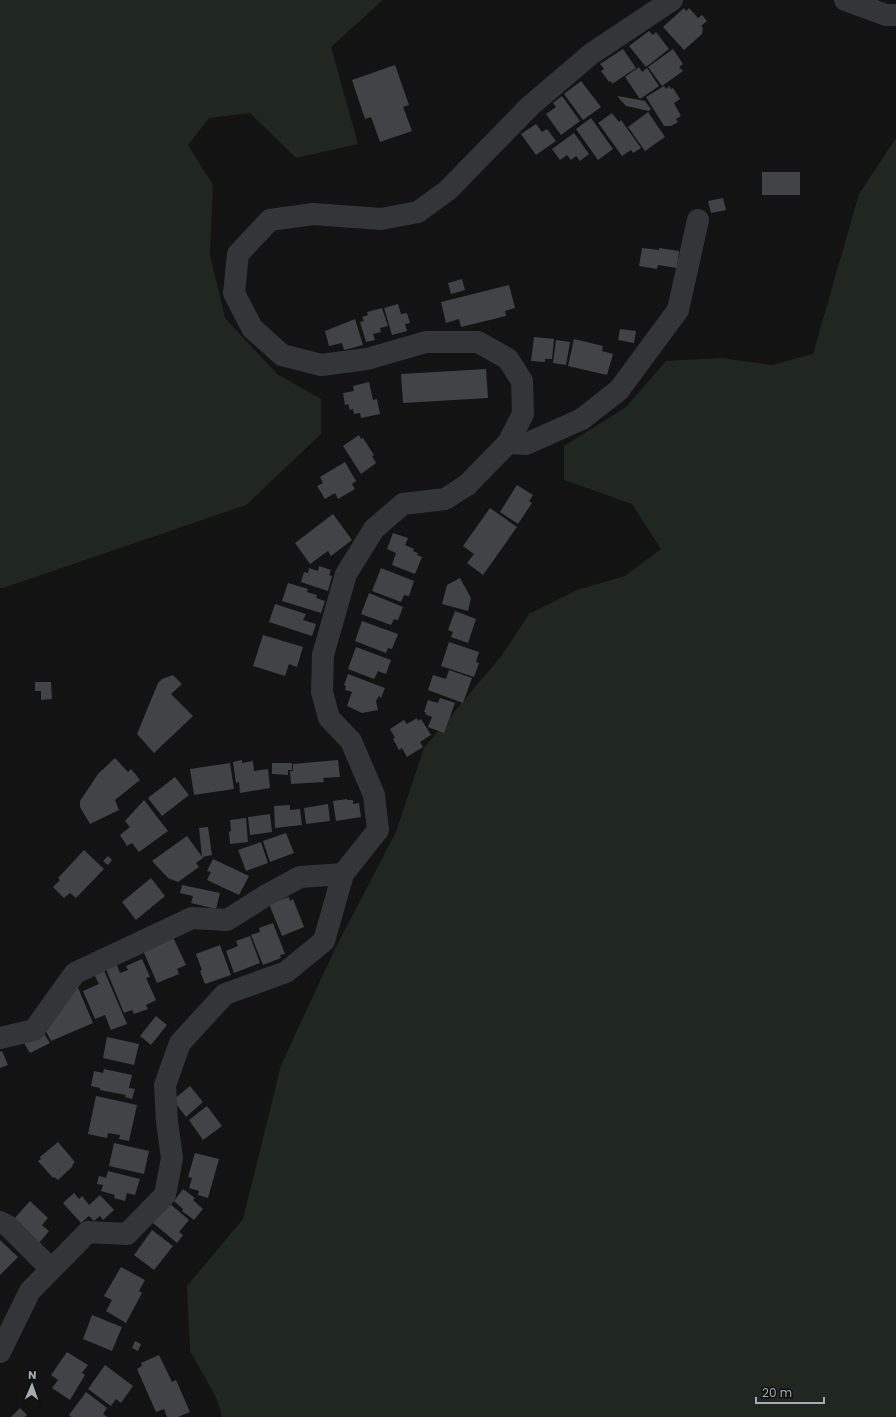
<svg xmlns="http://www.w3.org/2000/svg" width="896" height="1417" font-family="Poppins,sans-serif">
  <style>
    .green { fill: #1f2720 }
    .building { fill: #424347 }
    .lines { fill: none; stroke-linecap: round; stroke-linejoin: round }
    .minor { stroke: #343539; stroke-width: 22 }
    .tertiary { stroke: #343539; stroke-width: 22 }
  </style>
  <rect width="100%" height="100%" fill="#131314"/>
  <path class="green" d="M0,0H383L331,47L358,144L296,158L250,113L209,118L188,145L213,185L210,255L225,318L277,374L321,399V434L246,505L3,588H0Z
    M896,138V1417H222L216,1397L190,1351L187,1286L243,1219L281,1065L336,947L396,832L424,748L502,655L529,614L577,590L625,576L661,549L632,504L564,480V446L626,407L666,361L722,358L772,365L813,354L859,194Z"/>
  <path class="building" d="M684,8L686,11L689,8L698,18L702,15L707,21L701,26L703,28L702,34L684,50L663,27Z
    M649,31L653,35L656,32L669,49L646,67L629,46Z
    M623,49L636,68L612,84L611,81L609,82L601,71L604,69L600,64Z
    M673,49L683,64L679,67L683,71L662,86L648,67Z
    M395,65L409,105L403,107L412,131L380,142L371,117L365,119L352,80Z
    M639,67L642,72L647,68L659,86L640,99L625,77Z
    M581,81L601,107L583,120L564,94Z
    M664,86L666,89L669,86L671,89L673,88L680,99L674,103L681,116L676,119L678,122L671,126H664L646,97Z
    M562,96L580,121L561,135L546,114L556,107L553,103Z
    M618,96L645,101L651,109L649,111L626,106L618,97Z
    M648,112L665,137L645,151L628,127Z
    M612,113L619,122L621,120L641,148L633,153L631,150L622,156L599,124L598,123Z
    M591,118L613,149L598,160L576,129Z
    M536,124L542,132L547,129L556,141L536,155L521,134Z
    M574,133L589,154L580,161L576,156L571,160L567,155L560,160L552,149Z
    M762,172H800V195H762Z
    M723,198L726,210L711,213L708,201Z
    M642,248L659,250V248L679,251L677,268L658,265L657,269L639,266Z
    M462,279L465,290L451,294L448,283Z
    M509,285L515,308L505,311L506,316L461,327L459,319L446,323L441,302Z
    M398,304L401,314L407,313L410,323L405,324L407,331L392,335L384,308Z
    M382,308L388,326L380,328L381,332L373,334L375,340L366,342L360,322L364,321L362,317L368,315L367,312Z
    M355,319L363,345L344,350L342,343L329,346L325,331Z
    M620,329L636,331L634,343L618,340Z
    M534,337L554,339L552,359H545V362L531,361Z
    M574,339L603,346L602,351L613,354L607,375L568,366Z
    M556,340L570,342L566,365L553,363Z
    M486,369L488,398L403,403L401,374Z
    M369,382L373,400L377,399L380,414L361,418L360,413L354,414L353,409L350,410L348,404L345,405L343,393L354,391L353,386Z
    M359,435L361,439L363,438L374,455L372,456L376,463L361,474L343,446Z
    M345,462L356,481L352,484L355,489L338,499L335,493L325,499L317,486L323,483L320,477Z
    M517,485L533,495L529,501L532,503L518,524L500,512Z
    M490,508L517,527L483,575L467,563L474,554L463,546Z
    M333,514L352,540L331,556L328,551L310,564L295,543Z
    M393,533L408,538L405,545L414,549L413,551L418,553L417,555L422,557L415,574L392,565L396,553L387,549Z
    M319,566L331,570L329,575L332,576L328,591L301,582L304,572L308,573L309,568L318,571Z
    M381,568L414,581L409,596L404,595L401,602L372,591Z
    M460,578L471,598L468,611L442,604L447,585Z
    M288,583L308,589L307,592L317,595L316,598L325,601L321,613L282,601Z
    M369,593L403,607L398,620L394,619L391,625L361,614Z
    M275,604L306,614L303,620L316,624L312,636L269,622Z
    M455,611L476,619L468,643L451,637L453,632L448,630Z
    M362,621L398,634L392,649L388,648L386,653L355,641Z
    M263,635L303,647L297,667L289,664L285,676L253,666Z
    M449,642L479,652L476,662L479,663L474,677L441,666Z
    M356,647L391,660L386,674L378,671L374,679L348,669Z
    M449,670L472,678L463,703L428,690L433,675L446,679Z
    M348,674L385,688L381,698L379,696L376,701L378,710L362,713L347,706L352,692L345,690L346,686L344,685Z
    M173,675L182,684L171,694L193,716L154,753L137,734L158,683L162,679Z
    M35,682H51L52,699L41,700V691H35Z
    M440,698L455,703L444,733L428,727L432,717L425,714L426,712H424L428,700L438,703Z
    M417,718L418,721L421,719L431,735L420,742L423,747L407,757L402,748L399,750L393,739L395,738L390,729L404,720L407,724Z
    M115,758L128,772L131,769L140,780L115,800L119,810L90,824L80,807V801L98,774Z
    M242,760V763L253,761L254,771L268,769L270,788L240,793L239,782L236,783L233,762Z
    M338,760L340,777L323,778L324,782L291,784L290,771H293V764Z
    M230,763L234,789L194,795L190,769Z
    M272,763H292V770H288V775L272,774Z
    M175,777L189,795L162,816L148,798Z
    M347,799V800H353V804L359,803L361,817L336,821L333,801Z
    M144,800L168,831L139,852L132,843L127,846L120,835L130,827L125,821Z
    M328,804L330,821L306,824L304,808Z
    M290,805V810L300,809L302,825L275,828L274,806Z
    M270,814L272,832L250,835L248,817Z
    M246,818L248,842L230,844L229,832L231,831L230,820Z
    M208,827L212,855L202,857L199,828Z
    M286,833L294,853L270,862L263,841Z
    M187,836L203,858L196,863L199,867L178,882L168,878L152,861Z
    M261,842L268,863L246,871L238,850Z
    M84,850L104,869L76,898L70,893L64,898L53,887L60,880L58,878Z
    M108,856L112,860L108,865L103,861Z
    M213,859L249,876L239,895L207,880L211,872L207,871Z
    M151,878L165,896L136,920L122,902Z
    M182,885L220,893L216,909L191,903L193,896L180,893Z
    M289,897L290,901L293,899L304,927L282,936L269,904Z
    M273,923L285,954L280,955L281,958L263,965L251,935L260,932L259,928Z
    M172,935L186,965L177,969L179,974L157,983L142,948Z
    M250,936L260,963L234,973L226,951L238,946L236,941Z
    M220,945L231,975L205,984L200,971L202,970L196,954Z
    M142,959L150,977L146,978L156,1000L146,1005L148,1009L134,1014L132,1010L124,1013L105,967L116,963L120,973L128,970L126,966Z
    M103,968L127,1024L111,1030L105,1015L95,1019L83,991L99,984L93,972Z
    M76,983L93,1023L51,1041L42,1024Z
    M156,1016L167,1025L151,1045L140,1036Z
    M41,1029L50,1043L30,1053L24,1043Z
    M107,1037L139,1044L134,1065L103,1058Z
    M2,1051L8,1065L0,1068V1052Z
    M104,1069L132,1075L129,1088L135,1089L132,1099L125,1097L126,1095L100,1090V1088L91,1086L94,1071L103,1073Z
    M190,1086L203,1102L186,1117L173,1100Z
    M96,1096L137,1105L129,1141L119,1139L120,1135L108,1133L107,1138L88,1134Z
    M207,1106L222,1126L203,1140L189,1120Z
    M58,1142L75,1162L72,1165L73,1166L58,1180L54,1177L53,1178L38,1161L41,1159L40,1157Z
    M114,1143L149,1151L144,1174L109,1166Z
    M195,1153L219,1159L208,1198L198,1195L199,1191L189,1188L192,1178L188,1177Z
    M108,1171L140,1179L135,1195L127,1193L125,1201L114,1198L115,1195L101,1191L103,1185L97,1184L99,1176L106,1178Z
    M183,1189L195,1198L193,1200L203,1209L194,1220L182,1211L183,1209L174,1201Z
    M74,1193L79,1199L82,1196L89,1205L100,1195L114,1210L103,1220L100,1216L94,1221L89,1216L81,1223L63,1203Z
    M30,1201L48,1218L42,1225L49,1231L39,1243L13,1220Z
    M169,1203L189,1220L179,1232L183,1235L177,1243L153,1223Z
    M152,1230L173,1246L154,1270L134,1255Z
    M0,1240L18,1257L0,1275Z
    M121,1267L145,1280L139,1291L142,1293L126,1323L106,1311L112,1300L104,1296Z
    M92,1315L122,1327L112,1351L83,1339Z
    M135,1341L141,1344L138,1351L132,1348Z
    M67,1352L88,1365L82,1373L85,1375L70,1400L52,1388L58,1380L51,1375Z
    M159,1355L172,1382L176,1380L190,1412L178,1417H167L164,1409L156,1412L137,1369L142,1366L141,1363Z
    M105,1365L133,1386L121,1403L116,1399L111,1406L88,1389Z
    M86,1392L107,1408L103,1414L107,1417H71L69,1415Z
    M20,1408L27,1415L25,1417H11Z"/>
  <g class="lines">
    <path class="minor" d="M508,443L526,444L582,419L619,390L678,310L698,220
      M0,1038L34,1030L75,973L192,918L227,920L265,896L300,877L343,874
      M0,1222L8,1226L51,1269
      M0,1352L30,1291L88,1232L127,1234L165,1195L172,1158L167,1122L165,1085L180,1043L225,994L286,972L324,941L343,874L378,830L374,795L351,741L329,718L322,692L323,655L346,574L374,529L403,504L445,499L467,485"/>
    <path class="tertiary" d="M845,0L886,15H896
      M467,485L508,443L523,414L522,381L508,359L478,342H426L367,359L321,365L282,355L252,328L234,293L238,254L270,220L313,214L381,219L418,212L448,190L530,106L591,54L672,0"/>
  </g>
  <g transform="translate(32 1385) rotate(2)" stroke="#0e0e0f" stroke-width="3" paint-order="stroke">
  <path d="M0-3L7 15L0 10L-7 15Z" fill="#a5aab4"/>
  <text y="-6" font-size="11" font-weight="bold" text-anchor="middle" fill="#a5aab4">N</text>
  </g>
  <path d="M756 1397v6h68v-6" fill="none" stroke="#a5aab4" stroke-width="2"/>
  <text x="762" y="1397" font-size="12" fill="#a5aab4" stroke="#0e0e0f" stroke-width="3" paint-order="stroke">20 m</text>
</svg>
